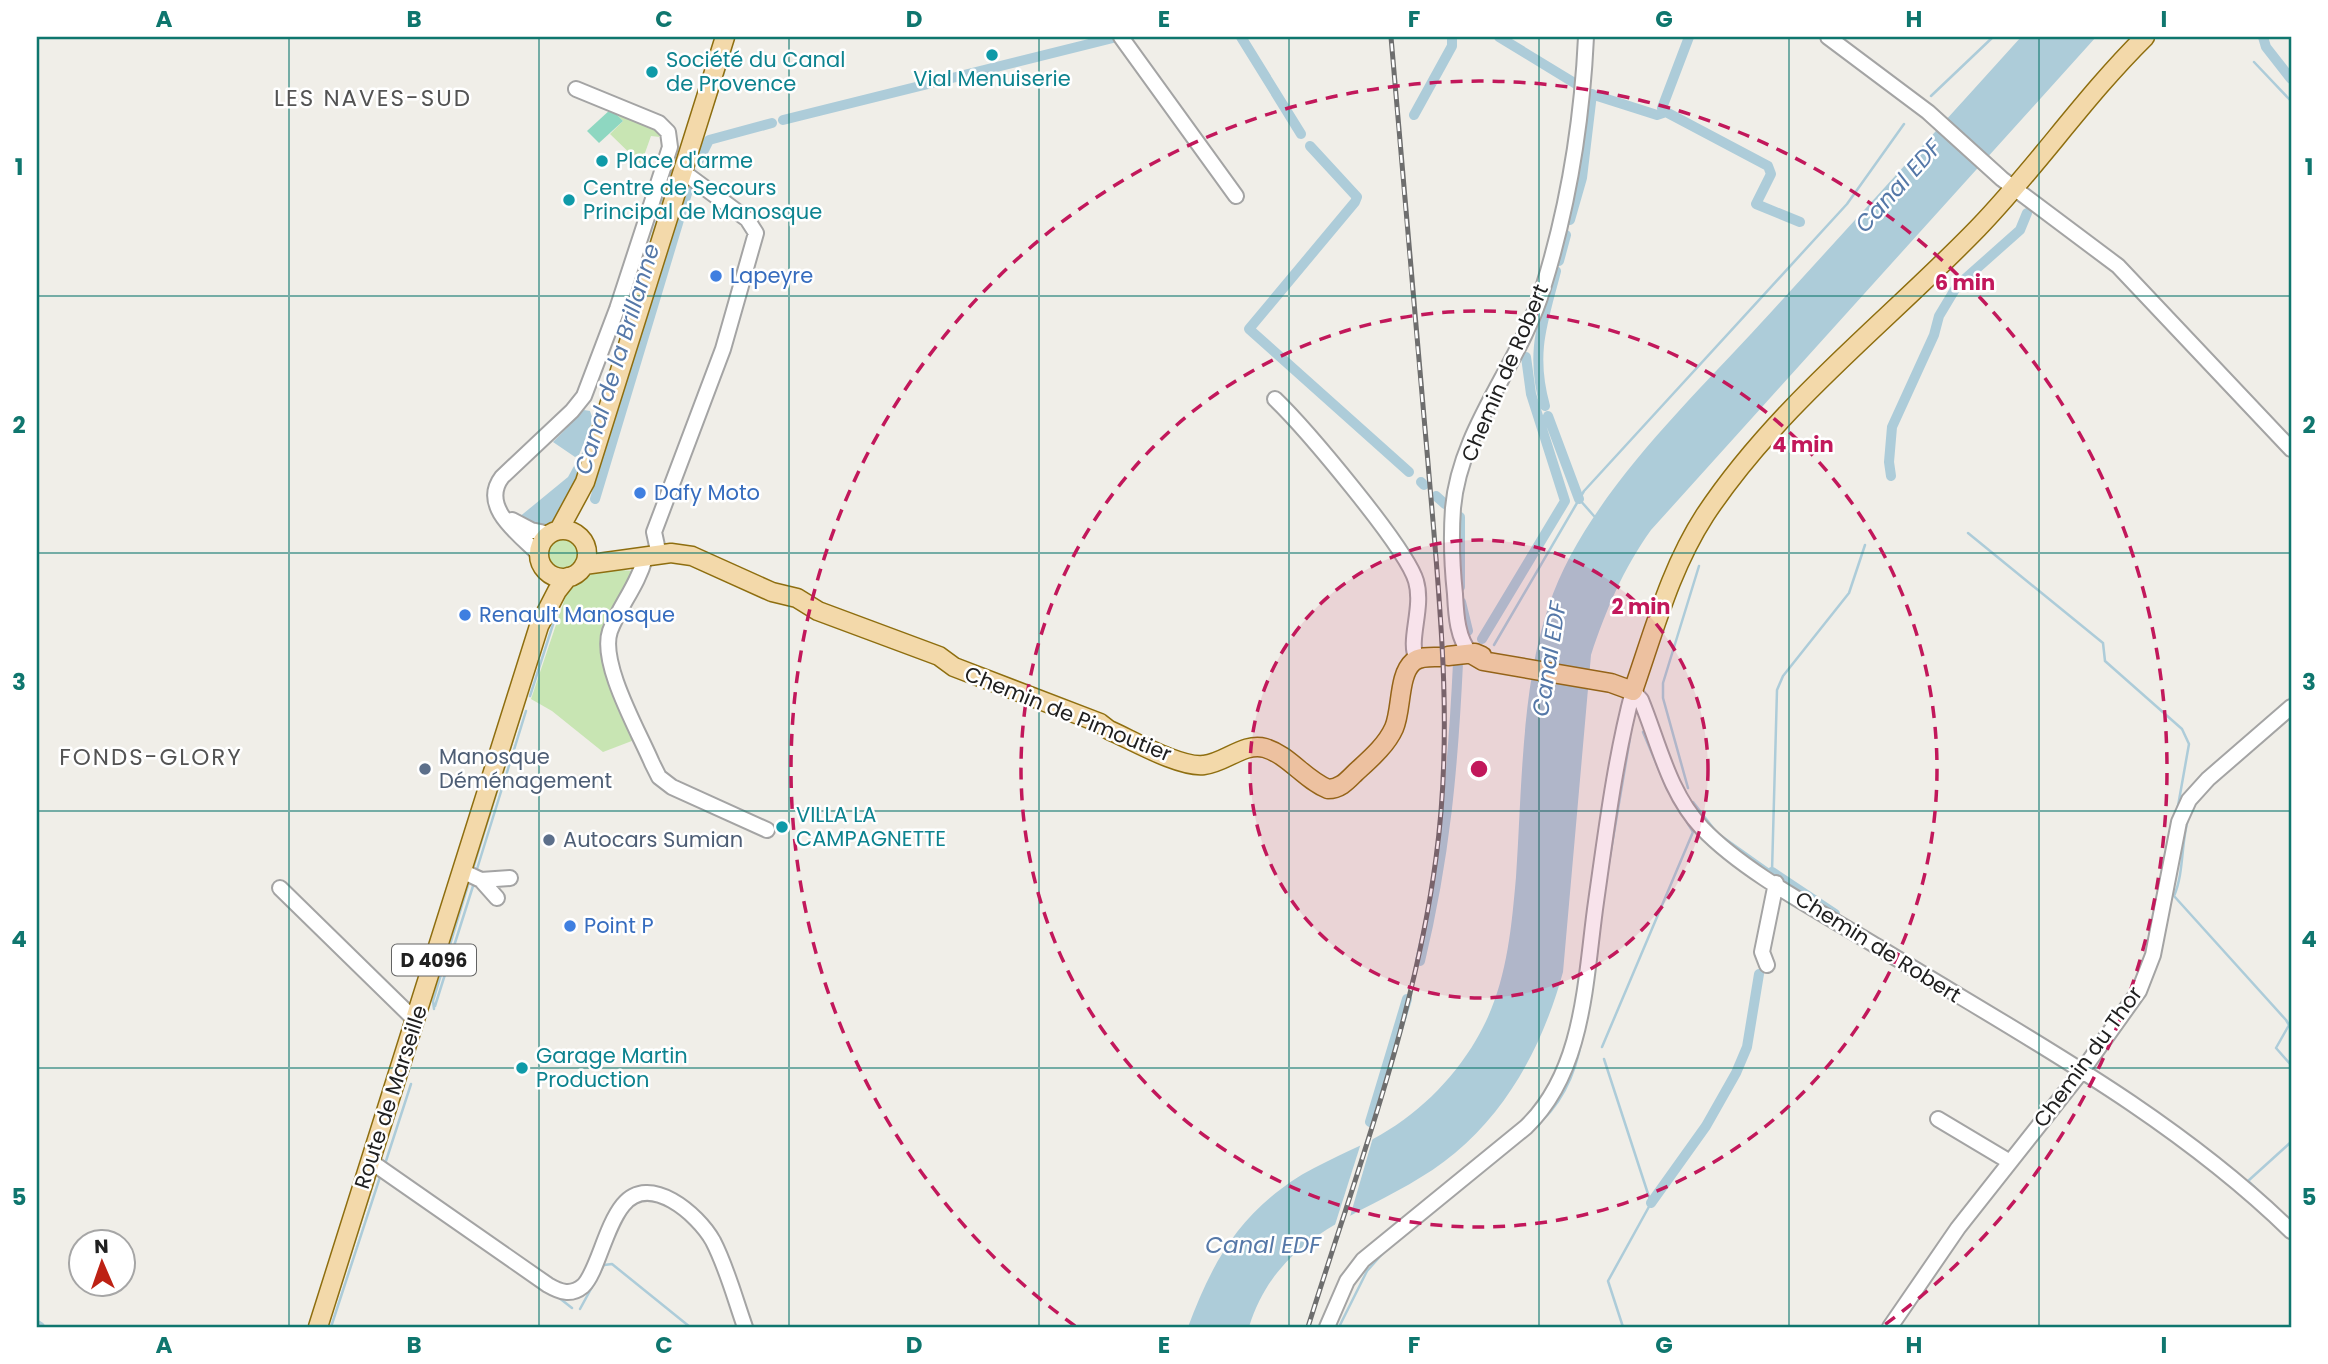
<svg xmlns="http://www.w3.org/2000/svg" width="2328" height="1364" font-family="Poppins,sans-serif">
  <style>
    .grass { fill: #c8e5b3 }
    .pitch { fill: #8ed7c1 }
    .water { fill: #adccd9 }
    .pier { fill: #f0eee8 }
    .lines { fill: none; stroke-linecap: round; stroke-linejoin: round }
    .stream { stroke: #adccd9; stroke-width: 2.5 }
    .canal { stroke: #adccd9; stroke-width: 10 }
    .minor-casing { stroke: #a4a4a4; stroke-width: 18 }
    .major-casing { stroke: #8e6e0f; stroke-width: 21 }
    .minor { stroke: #fff; stroke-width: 14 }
    .major { stroke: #f3d9aa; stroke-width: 18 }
    .rail-casing { stroke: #6e6e6e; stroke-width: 5 }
    .rail { stroke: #fff; stroke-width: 2.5; stroke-dasharray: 8; stroke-linecap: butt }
    .grid { fill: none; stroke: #0f766e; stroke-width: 2; stroke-opacity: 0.55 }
    .ring { fill: none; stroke: #c2185b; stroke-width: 3.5; stroke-dasharray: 12 9 }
    .culture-dot { fill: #0f9aa8; stroke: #fff; stroke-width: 2.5 }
    .shop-dot { fill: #3f7fe0; stroke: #fff; stroke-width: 2.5 }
    .service-dot { fill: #5c6f8a; stroke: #fff; stroke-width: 2.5 }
    .labels { text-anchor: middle; stroke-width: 5; stroke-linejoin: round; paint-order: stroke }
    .shield { fill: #fff; stroke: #636363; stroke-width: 2 }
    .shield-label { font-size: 19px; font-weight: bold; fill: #202020 }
    .culture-label { font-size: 21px; fill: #0d838f; stroke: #fff; text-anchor: start }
    .shop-label { font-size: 21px; fill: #366cbe; stroke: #fff; text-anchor: start }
    .street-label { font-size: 21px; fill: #202020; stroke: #fff }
    .service-label { font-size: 21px; fill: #4e5e75; stroke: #fff; text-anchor: start }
    .neighbourhood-label { font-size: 23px; letter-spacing: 2px; fill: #535353; stroke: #fff }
    .water-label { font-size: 23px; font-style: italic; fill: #5578a8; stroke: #fff }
    .centre { fill: #c2185b; stroke: #fff; stroke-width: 3.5 }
    .ring-label { font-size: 21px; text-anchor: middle; font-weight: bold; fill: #c2185b; stroke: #fff; stroke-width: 5; stroke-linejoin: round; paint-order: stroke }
    .neatline { fill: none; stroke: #0f766e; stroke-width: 2.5 }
    .grid-label { font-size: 23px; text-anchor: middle; font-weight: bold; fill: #0f766e }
  </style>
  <rect width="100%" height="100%" fill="#f0eee8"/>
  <path class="grass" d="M611,109L653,126L660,137L651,136L641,164L610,134L623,121Z
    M546 554a17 17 0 1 1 34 0a17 17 0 1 1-34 0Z
    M605,569L635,571L605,632L637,739L603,752L552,711L531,699L567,592L589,574Z"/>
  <path class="pitch" d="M611,109L623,121L599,143L587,131Z"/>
  <path class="water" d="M2021,37H2096L1651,530C1623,569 1606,610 1591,655L1563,972C1544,1041 1511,1106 1455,1153C1381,1215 1282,1221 1249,1327H1188C1209,1271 1232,1226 1281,1189C1307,1168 1343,1155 1373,1139C1415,1117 1452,1081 1476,1040C1506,990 1511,934 1516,877C1522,791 1521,686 1549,605C1585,499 1686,405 1761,323C1848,228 1935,132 2021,37Z
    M584,410L590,411L593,420L579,455L575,457L553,442Z
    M579,457L584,459L572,497L554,524L539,526L518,518L568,477Z"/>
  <path class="pier" d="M1374,1134L1349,1220L1334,1228L1362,1140Z"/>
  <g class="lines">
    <path class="stream" d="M2254,62L2291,101
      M722,79L734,37
      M1931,96L1993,37
      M701,140L719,87
      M634,296L674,165
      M581,459L595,423
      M1579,499L1594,516
      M1968,533L2103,643L2105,661L2182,729L2189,744L2178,806
      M1494,645L1584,491L1847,204L1904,124
      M530,696L557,612
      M1688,788L1663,698V683L1699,566
      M1693,802L1717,833L1772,872
      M2188,819C2181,844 2184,873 2174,896L2286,1020L2289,1025L2276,1048L2291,1065
      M477,869L526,711
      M472,872L522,710
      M1772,872L1777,690L1783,676L1849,593L1865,545
      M1605,886L1630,738
      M435,1006L473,886
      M434,1009L433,1001L469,882
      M1602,1047L1693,832L1667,789L1643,732
      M1604,1059L1651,1203L1608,1281L1623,1327
      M1533,1129C1561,1106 1576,1073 1582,1038
      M385,1164L411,1084
      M2286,1217L2248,1181L2291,1142
      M558,1297L572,1308
      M336,1300L375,1177
      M580,1309L604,1265L612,1264L690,1327
      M331,1327L380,1177L389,1182
      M1339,1327L1367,1271L1383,1253"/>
    <path class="canal" d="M1241,37L1301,134
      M1499,37L1581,87
      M2263,37L2266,47L2291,79
      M1591,94L1657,115L1666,112L1768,166L1771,174L1756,204L1800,222
      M1666,112L1662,108L1689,37
      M1414,115L1452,46V37
      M783,120L1113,38
      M1310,146L1357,197L1355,202L1249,329L1409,472
      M698,162L709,140L772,123
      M1570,220L1582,178L1592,94
      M1559,261L1566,235
      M1545,406C1530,352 1543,322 1556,271
      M1548,416L1579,499
      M1891,476L1889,462L1892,427L1934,335L1939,316L1957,286L2020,230L2027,213
      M1421,482L1424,485
      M1436,496L1445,504
      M595,499L688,190
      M1460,517V587
      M1461,602L1468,631
      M1482,639L1565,501L1531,394L1526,357
      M1772,872L1835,914
      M1420,961C1445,857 1453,768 1458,663
      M1370,1122L1407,999
      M1651,1203L1706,1126L1736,1073L1747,1047L1759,974
      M37,1325L40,1327"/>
    <defs>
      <path id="minor" d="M1121,37L1236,196
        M1828,37L1928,112L2002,179L2118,266L2291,449
        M1275,399C1305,428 1406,547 1416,581C1424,608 1407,642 1417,659
        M512,520L531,530L550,534
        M540,555C520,535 479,507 502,477L572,411L584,396L617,309L670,147L668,132L659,123L576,89
        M659,555L654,532L723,349L756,233L747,219L682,171
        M645,558C638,585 620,605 610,631C599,663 639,732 652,763L659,777L672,787L767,830
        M1471,654C1457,639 1456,613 1455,594C1452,566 1451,536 1453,508C1460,428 1521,363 1543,288C1569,204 1582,123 1586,37
        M1633,691L1641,700C1659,744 1669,793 1702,828C1746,874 1823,913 1878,947C2020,1034 2171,1114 2291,1231
        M462,871L481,880L510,878
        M481,880L497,898
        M280,888L415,1020
        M1767,965L1762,952L1776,883
        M1938,1119L2010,1162
        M370,1161L548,1285C560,1292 571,1296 583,1286C597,1273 605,1227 623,1205C649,1172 698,1214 713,1241C727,1268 735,1299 745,1327
        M1327,1327L1347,1281L1363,1260L1526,1127C1585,1070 1585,979 1596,902C1606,832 1615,759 1633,691
        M1890,1327L1958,1228L2082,1071L2139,991L2153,955L2179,822L2189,800L2208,779L2291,707"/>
      <path id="major" d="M559,530L585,482L725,37
        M539 554a24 24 0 1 1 48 0a24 24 0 1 1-48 0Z
        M584,565L671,553L692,556L772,592L797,598L818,611L939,656L954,667L1100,723L1109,730C1132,740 1180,768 1204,765C1225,763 1244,742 1265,748C1289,755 1305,780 1328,789C1340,789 1347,781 1355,773C1369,760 1386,746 1394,728C1402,710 1398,675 1413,662C1420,656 1431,657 1440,657
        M1471,654L1483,661L1611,683L1633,691C1654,631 1670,569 1705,515C1778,405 1887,322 1978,228C2037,167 2085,96 2145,37
        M1448,656L1475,653L1482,656
        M318,1327L539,626L557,591L568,577"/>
    </defs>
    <use href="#minor" class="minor-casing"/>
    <use href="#major" class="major-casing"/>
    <use href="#minor" class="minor"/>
    <use href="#major" class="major"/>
    <defs>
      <path id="rail" d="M1308,1327C1356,1173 1415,1018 1436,858C1454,726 1439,595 1428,463C1415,321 1403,179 1391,37"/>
    </defs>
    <use href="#rail" class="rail-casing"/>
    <use href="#rail" class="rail"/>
  </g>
  <path class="grid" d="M289,37V1327M539,37V1327M789,37V1327M1039,37V1327M1289,37V1327M1539,37V1327M1789,37V1327M2039,37V1327M37,296H2291M37,553H2291M37,811H2291M37,1068H2291"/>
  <circle cx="1479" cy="769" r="229" fill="#c2185b" fill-opacity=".12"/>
  <g class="ring">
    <circle cx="1479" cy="769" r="229"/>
    <circle cx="1479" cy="769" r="458"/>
    <path d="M1075 1326A688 688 0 1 1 1883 1326"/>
  </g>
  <g class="culture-dot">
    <circle cx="992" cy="55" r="7"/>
    <circle cx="652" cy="72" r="7"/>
    <circle cx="602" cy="161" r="7"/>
    <circle cx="569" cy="200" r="7"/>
    <circle cx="782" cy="827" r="7"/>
    <circle cx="522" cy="1068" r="7"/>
  </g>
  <g class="shop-dot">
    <circle cx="716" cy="276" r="7"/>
    <circle cx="640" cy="493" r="7"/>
    <circle cx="465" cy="615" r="7"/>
    <circle cx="570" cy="926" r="7"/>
  </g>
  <g class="service-dot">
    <circle cx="425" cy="769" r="7"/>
    <circle cx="549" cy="840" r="7"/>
  </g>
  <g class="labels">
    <rect class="shield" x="392" y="944.5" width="84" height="31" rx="5"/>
    <g class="shield-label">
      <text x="434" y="967">D 4096</text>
    </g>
    <g class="culture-label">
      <text x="666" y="67">Société du Canal<tspan x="666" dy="24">de Provence</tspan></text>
      <text x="992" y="86" text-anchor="middle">Vial Menuiserie</text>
      <text x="616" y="168">Place d'arme</text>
      <text x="583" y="195">Centre de Secours<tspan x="583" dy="24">Principal de Manosque</tspan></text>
      <text x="796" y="822">VILLA LA<tspan x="796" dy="24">CAMPAGNETTE</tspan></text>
      <text x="536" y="1063">Garage Martin<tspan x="536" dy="24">Production</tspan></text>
    </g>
    <g class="shop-label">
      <text x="730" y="283">Lapeyre</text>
      <text x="654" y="500">Dafy Moto</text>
      <text x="479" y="622">Renault Manosque</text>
      <text x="584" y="933">Point P</text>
    </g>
    <g class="street-label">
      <text transform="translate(1505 373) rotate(-67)" y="7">Chemin de Robert</text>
      <text transform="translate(1068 714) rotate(22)" y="7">Chemin de Pimoutier</text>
      <text transform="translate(1878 947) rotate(32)" y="7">Chemin de Robert</text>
      <text transform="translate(2088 1057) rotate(-54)" y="7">Chemin du Thor</text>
      <text transform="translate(391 1097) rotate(-72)" y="7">Route de Marseille</text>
    </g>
    <g class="service-label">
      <text x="439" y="764">Manosque<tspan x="439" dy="24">Déménagement</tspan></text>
      <text x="563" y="847">Autocars Sumian</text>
    </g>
    <g class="neighbourhood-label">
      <text x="373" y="106">LES NAVES-SUD</text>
      <text x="151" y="765">FONDS-GLORY</text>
    </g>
    <g class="water-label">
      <text transform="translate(1898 186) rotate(-48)" y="8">Canal EDF</text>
      <text transform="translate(617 359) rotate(-73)" y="8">Canal de la Brillanne</text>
      <text transform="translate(1549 659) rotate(-81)" y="8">Canal EDF</text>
      <text x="1263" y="1253">Canal EDF</text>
    </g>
  </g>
  <circle cx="1479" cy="769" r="10" class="centre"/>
  <g class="ring-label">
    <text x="1965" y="290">6 min</text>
    <text x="1803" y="452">4 min</text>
    <text x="1641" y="614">2 min</text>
  </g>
  <rect width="2328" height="1364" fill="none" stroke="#ffffff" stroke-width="77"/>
  <g transform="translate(102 1263) rotate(358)"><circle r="33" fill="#ffffff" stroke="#a6a6a6" stroke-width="2"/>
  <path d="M0-5L12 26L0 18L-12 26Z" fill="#bd2114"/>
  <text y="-10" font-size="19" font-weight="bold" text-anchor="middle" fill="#202020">N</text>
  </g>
  <rect x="38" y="38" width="2252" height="1288" class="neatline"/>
  <g class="grid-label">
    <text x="164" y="27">A</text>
    <text x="414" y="27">B</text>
    <text x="664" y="27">C</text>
    <text x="914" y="27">D</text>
    <text x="1164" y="27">E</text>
    <text x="1414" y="27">F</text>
    <text x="1664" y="27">G</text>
    <text x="1914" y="27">H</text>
    <text x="2164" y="27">I</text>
    <text x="19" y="175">1</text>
    <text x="2309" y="175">1</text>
    <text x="19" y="433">2</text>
    <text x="2309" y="433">2</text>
    <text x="19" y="690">3</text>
    <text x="2309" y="690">3</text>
    <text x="19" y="947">4</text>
    <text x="2309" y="947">4</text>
    <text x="19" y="1205">5</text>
    <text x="2309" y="1205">5</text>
    <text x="164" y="1353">A</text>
    <text x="414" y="1353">B</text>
    <text x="664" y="1353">C</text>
    <text x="914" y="1353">D</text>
    <text x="1164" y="1353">E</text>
    <text x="1414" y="1353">F</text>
    <text x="1664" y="1353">G</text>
    <text x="1914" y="1353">H</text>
    <text x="2164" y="1353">I</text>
  </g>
</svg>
